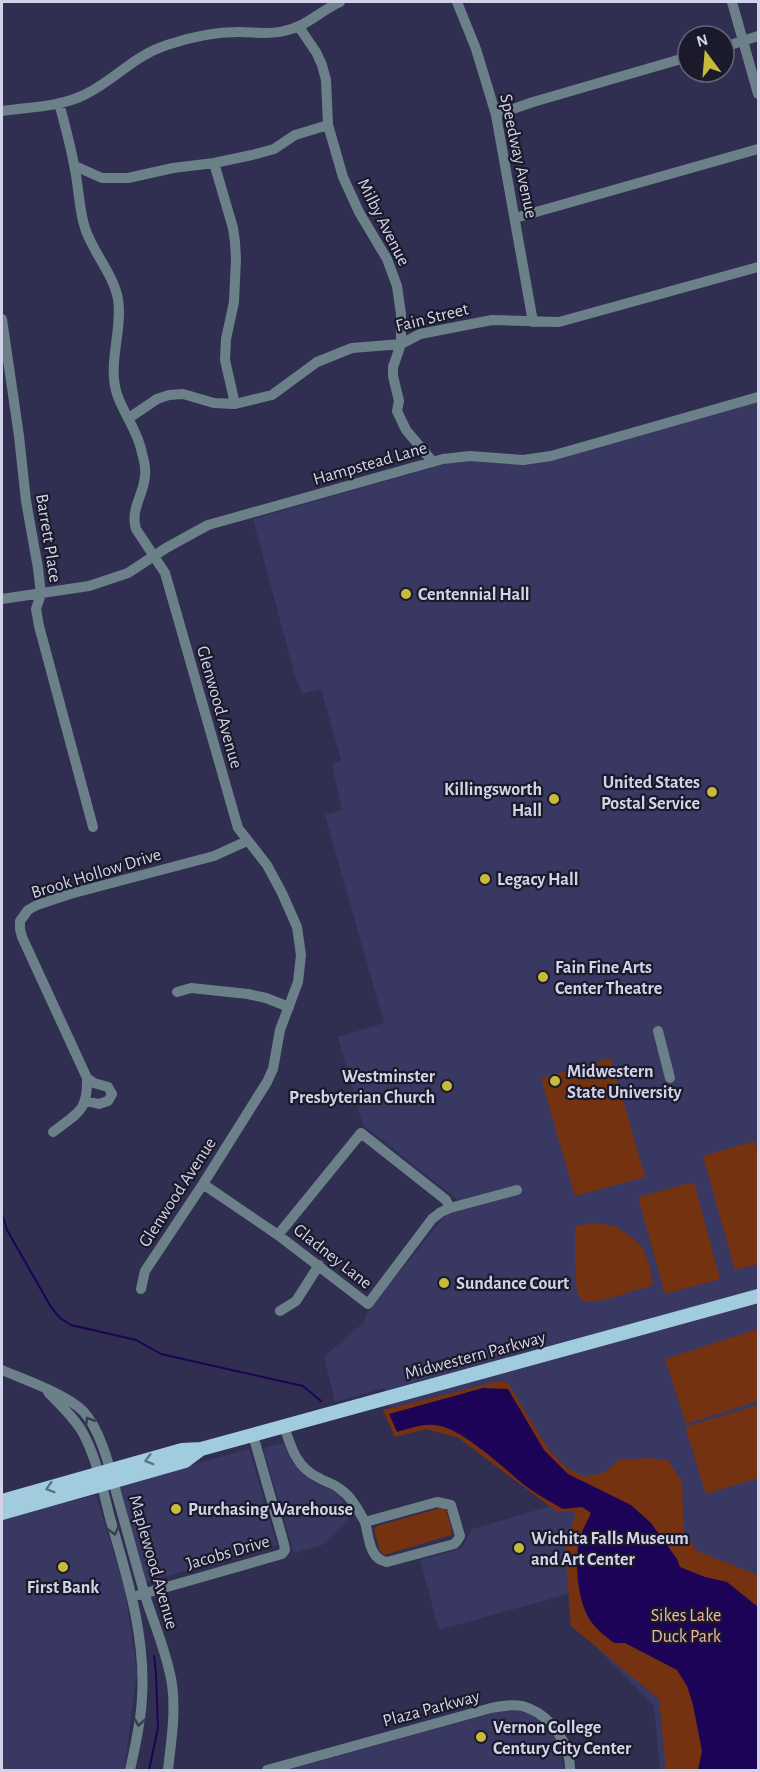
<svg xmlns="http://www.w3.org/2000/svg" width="760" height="1772" font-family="'Alegreya Sans',sans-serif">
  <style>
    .built { fill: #393862 }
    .green { fill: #753211 }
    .water { fill: #1c0357 }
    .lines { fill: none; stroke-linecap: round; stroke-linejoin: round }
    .stream { stroke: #1c0357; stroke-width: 2 }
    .minor { stroke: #6b8088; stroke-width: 10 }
    .major { stroke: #a0ccdd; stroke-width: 14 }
    .oneway { stroke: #363e4b }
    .oneway2 { stroke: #5d7384 }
    .poi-dot { fill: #c8bb3b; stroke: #1a1a2a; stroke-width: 2 }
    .labels { text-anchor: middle; stroke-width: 4.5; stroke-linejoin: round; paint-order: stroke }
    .street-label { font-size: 18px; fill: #d2d3e9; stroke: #1a1a2a }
    .poi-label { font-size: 18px; font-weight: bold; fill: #d2d3e9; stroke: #1a1a2a; text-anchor: start }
    .park-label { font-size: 18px; fill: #f3b79f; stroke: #1a1a2a }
  </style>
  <rect width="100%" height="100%" fill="#302f52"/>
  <path class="built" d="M758,401V1770H660L654,1706L574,1624L571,1593L439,1630L420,1560L461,1549L472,1529L551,1506L457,1433L435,1427L396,1431L384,1388L335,1402L324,1357L364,1322L367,1312L458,1200L363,1125L338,1037L384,1023L325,815L342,810L332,764L341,760L321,689L302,694L294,672L253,519L462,459L501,463Z
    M283,1443L293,1463L313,1482L340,1494L349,1518L322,1545L294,1553L263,1448Z
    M249,1449L277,1545L146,1582L120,1485Z
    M96,1495L125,1591L137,1673L124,1770H2V1519Z
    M514,1710L527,1713L538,1718L545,1724L558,1741L564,1770H287L500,1711Z"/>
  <path class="green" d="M611,1058L645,1177L575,1196L541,1078Z
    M755,1141L758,1153V1264L735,1270L703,1156Z
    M694,1182L720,1279L665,1294L638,1197Z
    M595,1223L615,1226L630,1236L642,1247L649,1264L653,1285L604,1300L585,1302L577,1293L575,1264V1226Z
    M758,1329V1401L686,1424L665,1359Z
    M499,1381L507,1382L549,1450L568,1469L586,1477L606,1472L619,1460L646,1458L668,1460L682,1482L684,1533L697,1551L758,1575V1770H666L659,1699L571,1626L565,1551L576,1511H556L457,1437L426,1429L395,1437L383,1410Z
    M758,1405V1478L706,1494L685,1427Z
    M444,1507C448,1514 452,1526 451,1535L384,1555L380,1551L374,1530L377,1526Z"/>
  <path class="water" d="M483,1388L508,1389L544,1450L568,1474L631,1505L651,1523L677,1559L680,1567L705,1577L727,1582L758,1607V1770H698L702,1751L693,1705L687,1686L677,1670L625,1643H614C607,1637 598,1631 593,1624C577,1605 573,1557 581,1534C584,1527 588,1520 591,1513L582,1507L563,1509C551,1502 538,1495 527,1487C505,1470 461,1426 434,1425C421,1424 409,1429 397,1432L389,1414Z"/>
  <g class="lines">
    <path class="stream" d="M2,1072V1100
      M2,1214L7,1230L51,1307L60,1318L71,1325L136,1340L161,1354L303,1386L321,1401
      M149,1770L158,1728L156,1673L154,1656"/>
    <path class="minor" d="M457,2L476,49L496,115L533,322
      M732,2L758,94
      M299,27L316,52L322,65L326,80L328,125L343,177L359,212L387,259L397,286L401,314V344L393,367V376L399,401L397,411L406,430L433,462
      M724,47L758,36
      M59,103C65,125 71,147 75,170C79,189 79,210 85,228C93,253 113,273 118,299C123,330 107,364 117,394C124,415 138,431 142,453C144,460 146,469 145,476C144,494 130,509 136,529L165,573L238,828L267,865L282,893L297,927L301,955L298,982L280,1030L273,1069L267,1082L203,1184L145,1271L141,1289
      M2,111C29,107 61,107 86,94C116,79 133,56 167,45C190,37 215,32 239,32C254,32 269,35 284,31C306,27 320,11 340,2
      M496,115L533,102L688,57
      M214,163L233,228L235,242L236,259L234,302L226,339L225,360L235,404
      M75,166L102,178H128L173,168L214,163L252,155L274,149L295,135L328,125
      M515,218L758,149
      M2,319L19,436L26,501L38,568L41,594L36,609L39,626L93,827
      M129,418L157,399L169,395L183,394L214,403L235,404L272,395L317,362L352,348L401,344L420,334L492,320L559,322L758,267
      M2,599L89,586L128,573L166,548L208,525L443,459L470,456L523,460L551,456L758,397
      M177,992L191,988L248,994L266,998L289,1007
      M658,1031L670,1078
      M86,1101L99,1104L108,1101L112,1094L108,1087L94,1083L87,1078
      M53,1132C77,1113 88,1112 87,1078L22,937L20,929V921L28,910L37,905L70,894L214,856L247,841
      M203,1184L278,1235L368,1304L432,1219L441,1212L450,1208L517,1190
      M278,1235L361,1133L446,1200L450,1208
      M280,1311L296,1301L319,1265
      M2,1370C25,1380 66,1394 83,1411C102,1431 111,1473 118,1499C127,1530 135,1561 144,1592C153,1622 167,1652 172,1684C176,1713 171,1742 168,1770
      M48,1392C60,1405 76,1419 84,1435C97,1460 103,1490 110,1518C127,1577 146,1636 142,1698C141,1722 135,1747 130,1770
      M284,1426C291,1448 297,1468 319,1478C326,1482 334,1484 340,1489C352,1497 358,1510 365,1522
      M437,1502L451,1505L460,1536L457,1541L454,1544L387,1562C369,1559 369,1537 365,1522Z
      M139,1595L282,1554L285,1550L284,1544L253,1435
      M267,1770L491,1708C503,1706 517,1703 528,1708C552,1717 571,1746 570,1770"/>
    <path class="major" d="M2,1501L182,1450L201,1449L758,1296
      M2,1513L185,1461L201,1449"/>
  </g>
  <defs><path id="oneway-chevron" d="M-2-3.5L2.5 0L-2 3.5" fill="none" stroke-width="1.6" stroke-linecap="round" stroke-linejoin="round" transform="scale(1.5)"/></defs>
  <g class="oneway">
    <use href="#oneway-chevron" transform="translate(89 1421) rotate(-121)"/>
    <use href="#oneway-chevron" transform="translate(114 1531) rotate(75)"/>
    <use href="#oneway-chevron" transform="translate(139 1722) rotate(99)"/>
  </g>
  <g class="oneway2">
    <use href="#oneway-chevron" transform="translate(149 1460) rotate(164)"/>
    <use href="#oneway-chevron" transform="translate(50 1488) rotate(164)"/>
  </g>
  <g class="poi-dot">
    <circle cx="406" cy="594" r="6"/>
    <circle cx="712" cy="792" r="6"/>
    <circle cx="554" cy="799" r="6"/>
    <circle cx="485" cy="879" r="6"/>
    <circle cx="543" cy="977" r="6"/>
    <circle cx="555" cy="1081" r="6"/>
    <circle cx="447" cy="1086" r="6"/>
    <circle cx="444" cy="1283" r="6"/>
    <circle cx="176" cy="1509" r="6"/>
    <circle cx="519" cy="1548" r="6"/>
    <circle cx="63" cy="1567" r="6"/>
    <circle cx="481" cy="1737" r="6"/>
  </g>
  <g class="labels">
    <g class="street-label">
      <text transform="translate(519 156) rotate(78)" y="6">Speedway Avenue</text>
      <text transform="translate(384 222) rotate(63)" y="6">Milby Avenue</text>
      <text transform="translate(432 317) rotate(-14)" y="6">Fain Street</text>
      <text transform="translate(370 463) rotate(-16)" y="6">Hampstead Lane</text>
      <text transform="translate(49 538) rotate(81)" y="6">Barrett Place</text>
      <text transform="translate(220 707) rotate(74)" y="6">Glenwood Avenue</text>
      <text transform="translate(96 873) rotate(-17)" y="6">Brook Hollow Drive</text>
      <text transform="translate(177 1192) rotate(-57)" y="6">Glenwood Avenue</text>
      <text transform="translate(333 1256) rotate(38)" y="6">Gladney Lane</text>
      <text transform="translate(475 1355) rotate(-15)" y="6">Midwestern Parkway</text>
      <text transform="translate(228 1552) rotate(-16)" y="6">Jacobs Drive</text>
      <text transform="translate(154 1562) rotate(74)" y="6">Maplewood Avenue</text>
      <text transform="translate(431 1708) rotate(-15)" y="6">Plaza Parkway</text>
    </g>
    <g class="poi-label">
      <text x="418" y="600">Centennial Hall</text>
      <text x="700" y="788" text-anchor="end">United States<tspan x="700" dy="21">Postal Service</tspan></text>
      <text x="542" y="795" text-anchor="end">Killingsworth<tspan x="542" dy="21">Hall</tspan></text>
      <text x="497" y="885">Legacy Hall</text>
      <text x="555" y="973">Fain Fine Arts<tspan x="555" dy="21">Center Theatre</tspan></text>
      <text x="567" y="1077">Midwestern<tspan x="567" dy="21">State University</tspan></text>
      <text x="435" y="1082" text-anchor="end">Westminster<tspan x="435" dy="21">Presbyterian Church</tspan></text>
      <text x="456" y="1289">Sundance Court</text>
      <text x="188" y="1515">Purchasing Warehouse</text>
      <text x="531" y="1544">Wichita Falls Museum<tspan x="531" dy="21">and Art Center</tspan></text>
      <text x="63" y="1593" text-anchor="middle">First Bank</text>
      <text x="493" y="1733">Vernon College<tspan x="493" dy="21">Century City Center</tspan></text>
    </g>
    <g class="park-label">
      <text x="686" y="1621">Sikes Lake<tspan x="686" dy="21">Duck Park</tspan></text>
    </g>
  </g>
  <rect width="760" height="1772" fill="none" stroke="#d2d3e9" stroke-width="6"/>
  <g transform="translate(706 54) rotate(344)"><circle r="28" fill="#1a1a2a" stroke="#646476" stroke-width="1.5"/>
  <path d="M0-4.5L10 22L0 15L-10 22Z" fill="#c8bb3b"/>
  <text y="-9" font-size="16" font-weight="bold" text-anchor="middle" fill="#d2d3e9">N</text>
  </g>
</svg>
